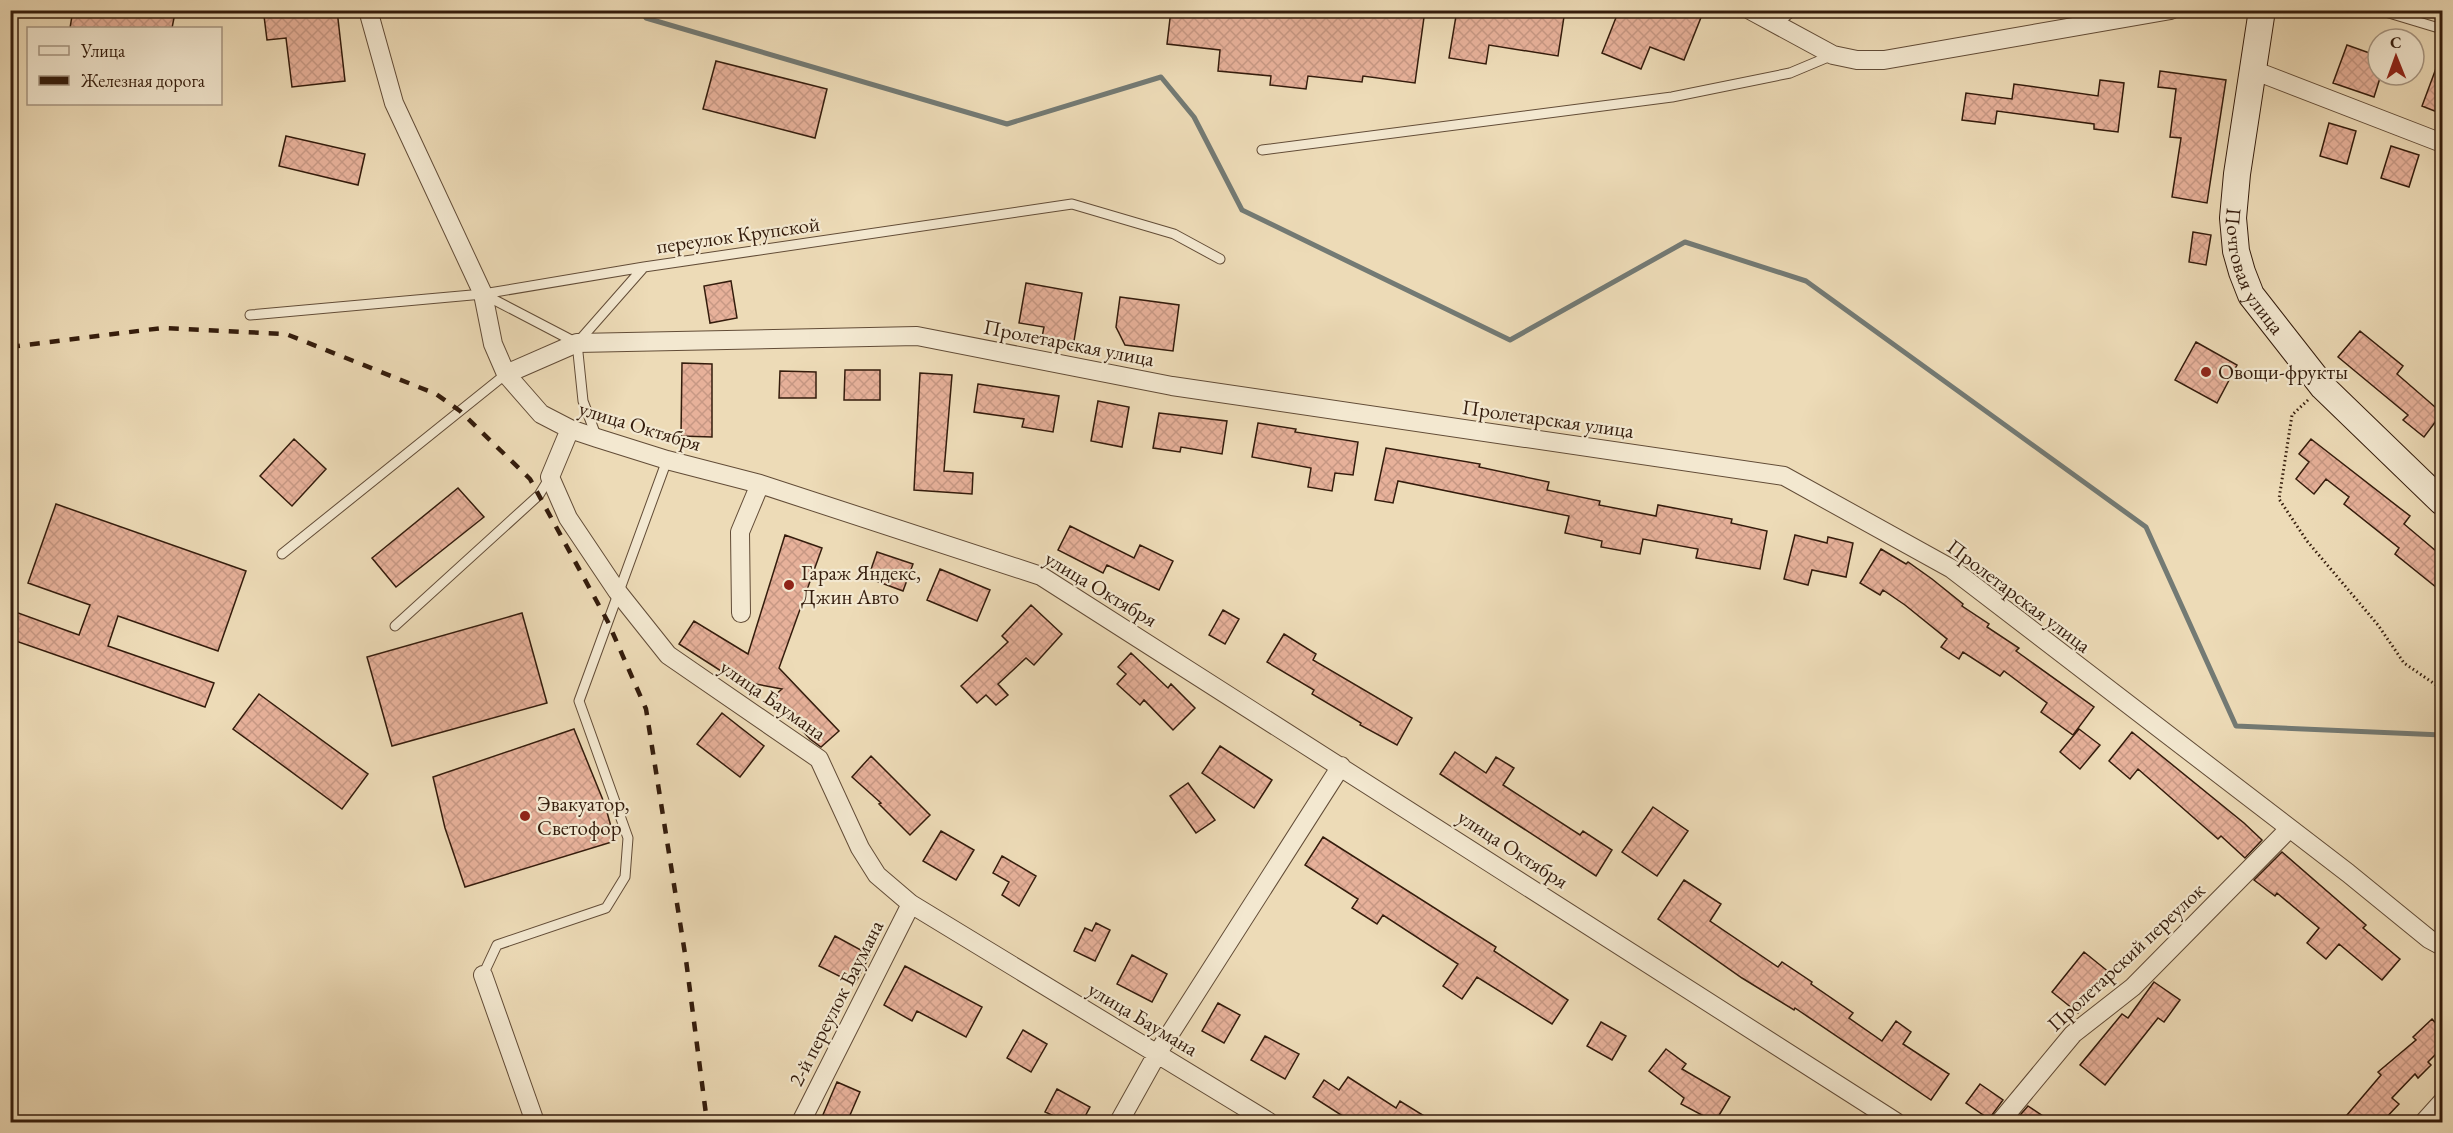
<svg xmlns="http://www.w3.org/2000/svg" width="2453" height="1133" font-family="'EB Garamond',serif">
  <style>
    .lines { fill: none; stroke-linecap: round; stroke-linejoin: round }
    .stream { stroke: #737a74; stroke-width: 5 }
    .building { fill: url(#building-cross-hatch); stroke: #341c0c; stroke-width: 1.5 }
    .lane-casing { stroke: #624c37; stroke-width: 11 }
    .street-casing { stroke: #624c37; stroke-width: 20 }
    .secondary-casing { stroke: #341c0c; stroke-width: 28 }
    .path { stroke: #341c0c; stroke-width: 3; stroke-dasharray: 1.5 3; stroke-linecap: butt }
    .lane { stroke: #f3e8d0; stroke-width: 9 }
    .street { stroke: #f3e8d0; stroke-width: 18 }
    .secondary { stroke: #f3e8d0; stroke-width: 26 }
    .rail { stroke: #341c0c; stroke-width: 4.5; stroke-dasharray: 10 10; stroke-linecap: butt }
    .poi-dot { fill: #8f2418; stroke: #f3e8d0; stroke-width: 2 }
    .labels { text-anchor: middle; stroke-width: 4.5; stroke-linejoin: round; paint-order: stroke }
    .street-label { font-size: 21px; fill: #341c0c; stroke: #f3e8d0 }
    .poi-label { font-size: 21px; fill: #341c0c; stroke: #f3e8d0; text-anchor: start }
  </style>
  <defs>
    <pattern id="building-cross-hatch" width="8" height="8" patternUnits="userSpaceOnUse" patternTransform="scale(1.5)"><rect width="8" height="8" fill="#e7b19a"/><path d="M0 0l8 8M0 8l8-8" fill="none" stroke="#c79884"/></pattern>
  </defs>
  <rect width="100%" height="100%" fill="#eddbb7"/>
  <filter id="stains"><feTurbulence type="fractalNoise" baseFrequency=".00333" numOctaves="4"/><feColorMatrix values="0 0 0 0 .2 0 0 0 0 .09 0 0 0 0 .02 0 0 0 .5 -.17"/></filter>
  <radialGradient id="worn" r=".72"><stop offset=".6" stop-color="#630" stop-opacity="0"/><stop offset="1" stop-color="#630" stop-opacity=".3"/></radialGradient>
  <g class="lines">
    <path class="stream" d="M641,10L646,18L1007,124L1161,77L1194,117L1242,210L1510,340L1685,242L1806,281L2146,527L2236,726L2442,735"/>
  </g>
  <path class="building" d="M73,10H87L115,16L116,10H164L175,13L172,28H70Z
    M311,10H337L345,81L292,87L286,38L267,40L264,16Z
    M1171,10H1425L1415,83L1363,76L1362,82L1308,76L1306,89L1270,85L1271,76L1218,71L1220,50L1167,44Z
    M1457,10H1565L1558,56L1489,45L1486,64L1449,58Z
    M1619,10H1704L1684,60L1650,47L1641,69L1602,53Z
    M2347,45L2378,56V75H2381L2374,97L2333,83Z
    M2441,55H2442V114L2422,106Z
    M716,61L827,89L815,138L703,109Z
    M2160,71L2226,80L2207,203L2172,197L2181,138L2170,137L2176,89L2158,87Z
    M2100,80L2124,83L2118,132L2094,129V124L1997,111L1995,124L1962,120L1966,93L2012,99L2014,84L2098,96Z
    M2329,123L2356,131L2347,164L2320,156Z
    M286,136L365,154L358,185L279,166Z
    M2391,146L2419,155L2409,187L2381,178Z
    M2193,232L2211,235L2206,265L2189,262Z
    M731,281L737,318L710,323L704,286Z
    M1026,283L1082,293L1073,347L1041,342L1044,327L1019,323Z
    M1120,297L1179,305L1173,351L1125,345L1116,327Z
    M2360,331L2403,366L2397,374L2442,413L2424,437L2403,420L2408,415L2338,357Z
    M2196,342L2237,365L2217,403L2175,380Z
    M682,363L712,364V437L681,436Z
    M845,370H880V400H844Z
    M780,371L816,372V398H779Z
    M920,373L952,375L944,471L973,473L972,494L914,490Z
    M978,384L1059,396L1053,432L1022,427L1024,419L974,412Z
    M1098,401L1129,407L1122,447L1091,441Z
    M1159,413L1227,421L1222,454L1181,447L1180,452L1153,448Z
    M1258,423L1296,429L1295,432L1358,442L1353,475L1335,473L1332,491L1308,487L1311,468L1252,457Z
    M294,439L326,469L292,506L260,476Z
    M2311,439L2410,516L2404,524L2442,556V592L2395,554L2399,548L2344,504L2349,497L2326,479L2314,494L2296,479L2309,462L2299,454Z
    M1386,448L1480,464L1479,467L1549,482L1547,490L1600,501L1599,505L1656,516L1658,505L1732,519L1731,523L1767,531L1760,569L1696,558L1698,549L1643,539L1640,554L1601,547L1602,541L1565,533L1569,516L1398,481L1393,503L1375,500Z
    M458,488L484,517L396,587L372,558Z
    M56,504L246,571L218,651L118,616L108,646L214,683L205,707L10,639V610L79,635L90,605L28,583Z
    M1070,526L1134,558L1140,545L1173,561L1159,590L1107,565L1103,573L1058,550Z
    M785,535L822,548L779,668L839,731L821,747L810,739L772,698L782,689L735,680L679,644L694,621L748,654Z
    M1795,535L1827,543L1828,537L1853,543L1846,577L1812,570L1808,585L1784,579Z
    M1881,549L1906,564L1908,562L1932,579L1963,604L1962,606L1989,624L1987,627L2019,648L2016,651L2094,707L2073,735L2041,712L2047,703L2004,671L2000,676L1963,652L1959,659L1941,647L1947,639L1905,605L1883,590L1880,595L1860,583Z
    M877,552L913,564L903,591L868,578Z
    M940,569L990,590L977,621L927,600Z
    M1031,605L1062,634L1034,665L1026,658L998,684L1008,695L996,705L986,695L977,703L961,686L1008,642L1002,636Z
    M1223,610L1239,619L1225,644L1209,635Z
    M522,613L547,703L392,746L367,657Z
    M1284,634L1316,654L1313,660L1412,718L1397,745L1360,725L1361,723L1312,694L1314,690L1267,662Z
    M1131,653L1168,688L1171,684L1195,708L1173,730L1144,700L1140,705L1117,684L1126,674L1118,667Z
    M259,694L368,774L342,809L233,729Z
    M722,713L764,746L740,777L697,744Z
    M574,729L605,805L615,841L465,887L445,828L433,777Z
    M2079,729L2100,745L2080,769L2060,752Z
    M2132,732L2244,823L2262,840L2245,858L2221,836L2218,839L2138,769L2130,779L2109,761Z
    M1220,746L1272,780L1254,808L1202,773Z
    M1455,752L1486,773L1496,757L1514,768L1503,785L1580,835L1583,831L1612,850L1596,876L1440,774Z
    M871,756L930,815L910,835L879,804L881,803L852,777Z
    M1188,783L1215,820L1196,833L1170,796Z
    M1653,807L1688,831L1657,876L1622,852Z
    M941,831L974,850L956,880L923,861Z
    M1323,837L1496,947L1494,951L1568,1000L1552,1024L1477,977L1462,999L1443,986L1458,964L1383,915L1377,924L1352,908L1358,899L1305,865Z
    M2282,852L2366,925L2363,928L2400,959L2382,980L2339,944L2326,959L2307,943L2319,928L2277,893L2275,896L2254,880Z
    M1002,856L1036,876L1019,906L1002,895L1009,882L993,873Z
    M1684,880L1721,904L1710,921L1778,967L1782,962L1812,982L1811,984L1853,1013L1849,1018L1882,1041L1896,1021L1911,1032L1903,1044L1949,1074L1931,1100L1795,1008L1794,1010L1742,978L1658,919Z
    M1096,923L1110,930L1095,961L1074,951L1085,928L1092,931Z
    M835,936L870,955L855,984L819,966Z
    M2084,952L2110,973L2078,1013L2052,992Z
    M1132,955L1167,974L1152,1002L1117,984Z
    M905,966L982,1007L966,1037L917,1011L912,1021L884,1005Z
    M2154,982L2180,1000L2164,1022L2158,1018L2105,1085L2080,1065L2122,1014L2128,1018Z
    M1218,1003L1240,1015L1224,1043L1202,1031Z
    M2432,1019L2442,1030V1048L2428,1062L2431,1065L2418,1078L2415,1074L2392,1098L2399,1104L2382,1122H2341L2381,1075L2378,1072L2416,1040L2413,1037Z
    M1601,1022L1626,1036L1612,1060L1587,1046Z
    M1023,1030L1047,1044L1031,1072L1007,1058Z
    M1265,1036L1299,1054L1285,1079L1251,1060Z
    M1666,1049L1686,1064L1682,1069L1730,1097L1715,1122L1681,1104L1684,1098L1649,1071Z
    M1348,1077L1396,1108L1400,1101L1434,1122H1352L1313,1097L1324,1080L1339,1090Z
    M837,1082L860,1092L847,1122H834L822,1117Z
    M1980,1084L2003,1100L1989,1119L1966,1103Z
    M1057,1089L1090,1107L1082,1122H1048L1052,1115L1045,1112Z
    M2028,1106L2052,1122H2014Z"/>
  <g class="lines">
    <defs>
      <path id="lane" d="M2379,10L2442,29
        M1776,24L1794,10
        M1262,150L1672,97L1790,73L1833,55
        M483,294L577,343L583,401L597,438
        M250,315L483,294L644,267L1072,204L1174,234L1220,259
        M578,342L644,267
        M282,554L506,374
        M395,626L539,495L550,477
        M483,975L497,945L606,908L625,877L628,838L579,701L667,460"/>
      <path id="street" d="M368,10L394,103L483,294L493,344L506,374L541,414L570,429L597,438L667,460L760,484L1041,576L1896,1122
        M1750,10L1833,55L1857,60H1884L2171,10
        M2253,70L2442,143
        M506,374L577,343L917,336L1172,386L1784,476L1952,569L2348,873L2429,939L2442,946
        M570,429L550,477L568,518L617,591L668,655L819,759L860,848L877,875L911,904L1269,1122
        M741,613L740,532L760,484
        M483,975L535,1122
        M801,1122L911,904
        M1119,1122L1157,1054L1341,766
        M2000,1122L2073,1034L2133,987L2288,830
        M2424,1122L2442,1102"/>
      <g id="secondary">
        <path id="s1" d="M2262,10L2237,174L2233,218L2236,251L2242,272L2251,295L2323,387L2442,502"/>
      </g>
    </defs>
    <use href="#lane" class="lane-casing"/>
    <use href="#street" class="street-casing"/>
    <use href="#secondary" class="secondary-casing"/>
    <path class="path" d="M2308,400L2292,415L2279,499L2307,541L2378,625L2404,663L2442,689
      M2442,778V786"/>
    <use href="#lane" class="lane"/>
    <use href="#street" class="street"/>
    <use href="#secondary" class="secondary"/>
    <path class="rail" d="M10,347L162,328L286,334L436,394L460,411L530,479L608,622L646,709L686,960L707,1122"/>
  </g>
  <g class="poi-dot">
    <circle cx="2206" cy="372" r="6"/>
    <circle cx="789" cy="585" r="6"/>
    <circle cx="525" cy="816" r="6"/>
  </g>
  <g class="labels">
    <g class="street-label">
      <text transform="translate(738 235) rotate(-8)" y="7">переулок Крупской</text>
      <text dy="7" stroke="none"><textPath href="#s1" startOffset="268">Почтовая улица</textPath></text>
      <text transform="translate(1069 343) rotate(11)" y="7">Пролетарская улица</text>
      <text transform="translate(1548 419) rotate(8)" y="7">Пролетарская улица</text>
      <text transform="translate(640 426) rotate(17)" y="7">улица Октября</text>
      <text transform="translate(1101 589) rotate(31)" y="7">улица Октября</text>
      <text transform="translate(2019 596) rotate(37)" y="7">Пролетарская улица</text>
      <text transform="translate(773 700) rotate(35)" y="7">улица Баумана</text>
      <text transform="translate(1513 849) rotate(33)" y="7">улица Октября</text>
      <text transform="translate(2126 957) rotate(-43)" y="7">Пролетарский переулок</text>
      <text transform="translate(836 1003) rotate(-63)" y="7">2-й переулок Баумана</text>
      <text transform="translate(1143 1019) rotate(31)" y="7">улица Баумана</text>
    </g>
    <g class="poi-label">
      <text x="2218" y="379">Овощи-фрукты</text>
      <text x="801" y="580">Гараж Яндекс,<tspan x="801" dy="24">Джин Авто</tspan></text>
      <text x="537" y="811">Эвакуатор,<tspan x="537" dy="24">Светофор</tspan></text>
    </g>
  </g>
  <rect width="2453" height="1133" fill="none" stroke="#eddbb7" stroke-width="36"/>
  <rect x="12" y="12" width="2429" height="1109" fill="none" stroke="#341c0c" stroke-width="3"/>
  <rect x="18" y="18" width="2417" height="1097" fill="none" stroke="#341c0c" stroke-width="1.5"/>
  <rect x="27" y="27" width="195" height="78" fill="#f3e8d0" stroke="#a79682" stroke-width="1.5"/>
  <rect x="39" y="46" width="30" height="9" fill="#f3e8d0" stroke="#a79682" stroke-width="1.5"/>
  <text x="81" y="57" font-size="18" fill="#341c0c">Улица</text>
  <rect x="39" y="76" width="30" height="9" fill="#341c0c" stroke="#a79682" stroke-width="1.5"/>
  <text x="81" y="87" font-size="18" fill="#341c0c">Железная дорога</text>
  <g transform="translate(2396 57) rotate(359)"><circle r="28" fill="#f3e8d0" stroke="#a79682" stroke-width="1.5"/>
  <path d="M0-4.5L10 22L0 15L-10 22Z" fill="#8f2418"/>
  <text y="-9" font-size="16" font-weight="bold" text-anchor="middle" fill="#341c0c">С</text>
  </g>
  <rect width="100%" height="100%" filter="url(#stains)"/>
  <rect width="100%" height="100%" fill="url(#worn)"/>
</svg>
